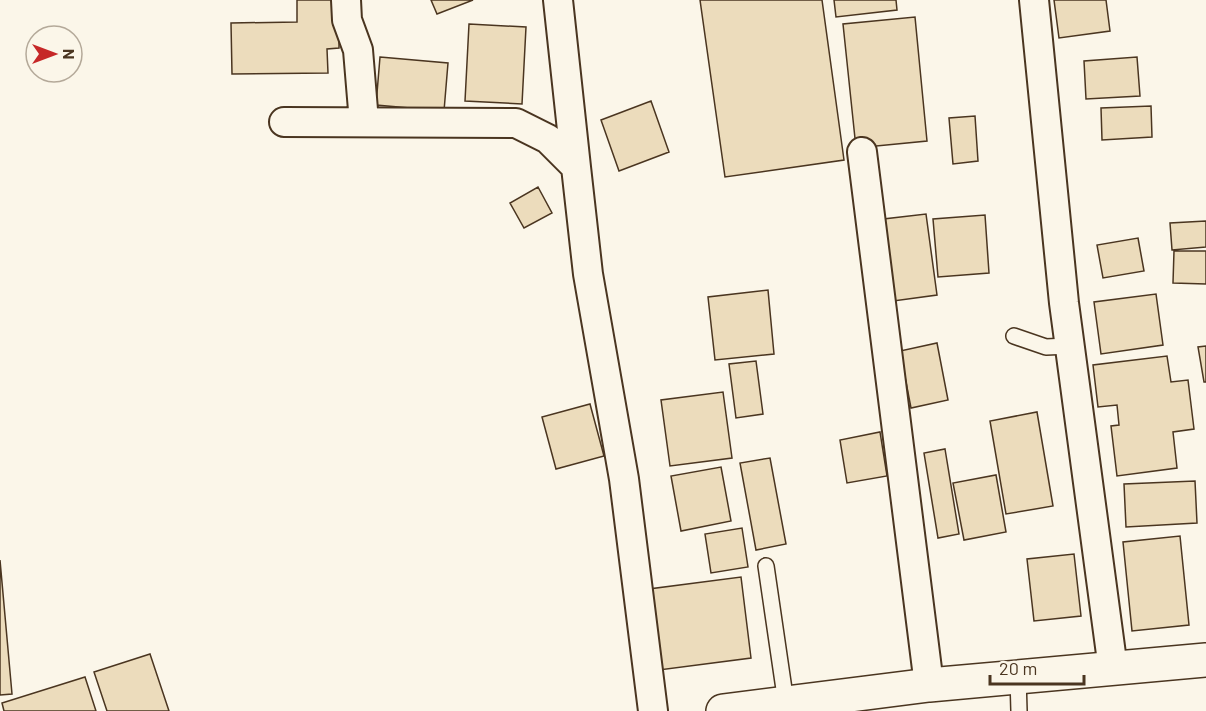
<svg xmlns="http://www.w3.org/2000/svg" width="1206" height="711" font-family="Barlow,sans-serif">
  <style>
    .building { fill: #ecdcbc; stroke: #4a3520; stroke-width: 1.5 }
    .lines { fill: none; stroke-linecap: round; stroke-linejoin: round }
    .lane-casing { stroke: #4a3520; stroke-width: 18 }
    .street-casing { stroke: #4a3520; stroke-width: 32 }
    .secondary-casing { stroke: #4a3520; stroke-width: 36 }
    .lane { stroke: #fbf6e9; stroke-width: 15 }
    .street { stroke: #fbf6e9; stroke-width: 28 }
    .secondary { stroke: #fbf6e9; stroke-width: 33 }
  </style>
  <rect width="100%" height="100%" fill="#fbf6e9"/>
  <path class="building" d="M297,0H339V48L327,49L328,73L232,74L231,23L297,22Z
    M431,0H473L437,14Z
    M700,0H822L844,160L725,177Z
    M834,0H896L897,10L836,17Z
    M1054,0H1106L1110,31L1059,38Z
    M915,17L927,141L856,148L843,24Z
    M469,24L526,27L522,104L465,101Z
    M380,57L448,63L444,111L376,105Z
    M1137,57L1140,96L1086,99L1084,61Z
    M651,101L669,152L619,171L601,120Z
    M1151,106L1152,137L1102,140L1101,108Z
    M975,116L978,161L953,164L949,118Z
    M538,187L552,213L524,228L510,203Z
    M926,214L937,295L886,302L875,220Z
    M985,215L989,273L938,277L933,219Z
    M1206,221V247L1172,250L1170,223Z
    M1138,238L1144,271L1103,278L1097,245Z
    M1174,251H1206V284L1173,283Z
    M768,290L774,354L715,360L708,297Z
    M1156,294L1163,345L1101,354L1094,302Z
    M937,343L948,400L911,408L900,351Z
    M1206,346V382H1204L1198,347Z
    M1167,356L1171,382L1188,380L1194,429L1173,432L1177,468L1117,476L1111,426L1119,425L1117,405L1098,407L1093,365Z
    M756,361L763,414L736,418L729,364Z
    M723,392L732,458L670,466L661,400Z
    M590,404L604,456L556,469L542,417Z
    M1037,412L1053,506L1006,514L990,421Z
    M880,432L887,476L847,483L840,440Z
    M945,449L959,534L938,538L924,453Z
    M770,458L786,544L756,550L740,463Z
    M721,467L731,521L681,531L671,476Z
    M996,475L1006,532L964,540L953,483Z
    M1195,481L1197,523L1126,527L1124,484Z
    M742,528L748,567L711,573L705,534Z
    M1180,536L1189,625L1132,631L1123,542Z
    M1074,554L1081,616L1034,621L1027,559Z
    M0,560L12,694L0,695Z
    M741,577L751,658L659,670L649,589Z
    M150,654L169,711H107L94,672Z
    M85,677L96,711H4L2,703Z"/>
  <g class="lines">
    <defs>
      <path id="lane" d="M1014,336L1046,347L1069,346
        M766,566L786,703
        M1018,677L1019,711"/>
      <path id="street" d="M346,0L347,20L358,50L364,122
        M558,0L576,167
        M1034,0L1064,303L1113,669
        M284,122L516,123L548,139L576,167L588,274L624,479L653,711
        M862,152L929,685"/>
      <path id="secondary" d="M723,711L929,685L1206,660"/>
    </defs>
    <use href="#lane" class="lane-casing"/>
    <use href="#street" class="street-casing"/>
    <use href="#secondary" class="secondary-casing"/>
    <use href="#lane" class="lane"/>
    <use href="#street" class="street"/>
    <use href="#secondary" class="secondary"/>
  </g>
  <g transform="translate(54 54) rotate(90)"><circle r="28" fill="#fbf6e9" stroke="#b4a999" stroke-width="1.5"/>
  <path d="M0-4.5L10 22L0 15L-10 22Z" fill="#c62828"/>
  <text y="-9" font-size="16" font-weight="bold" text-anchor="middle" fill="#4a3520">N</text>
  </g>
  <path d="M990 675v9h94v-9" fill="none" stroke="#4a3520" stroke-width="3"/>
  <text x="999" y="675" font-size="18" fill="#4a3520" stroke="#fbf6e9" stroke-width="4.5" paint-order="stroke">20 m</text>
</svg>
